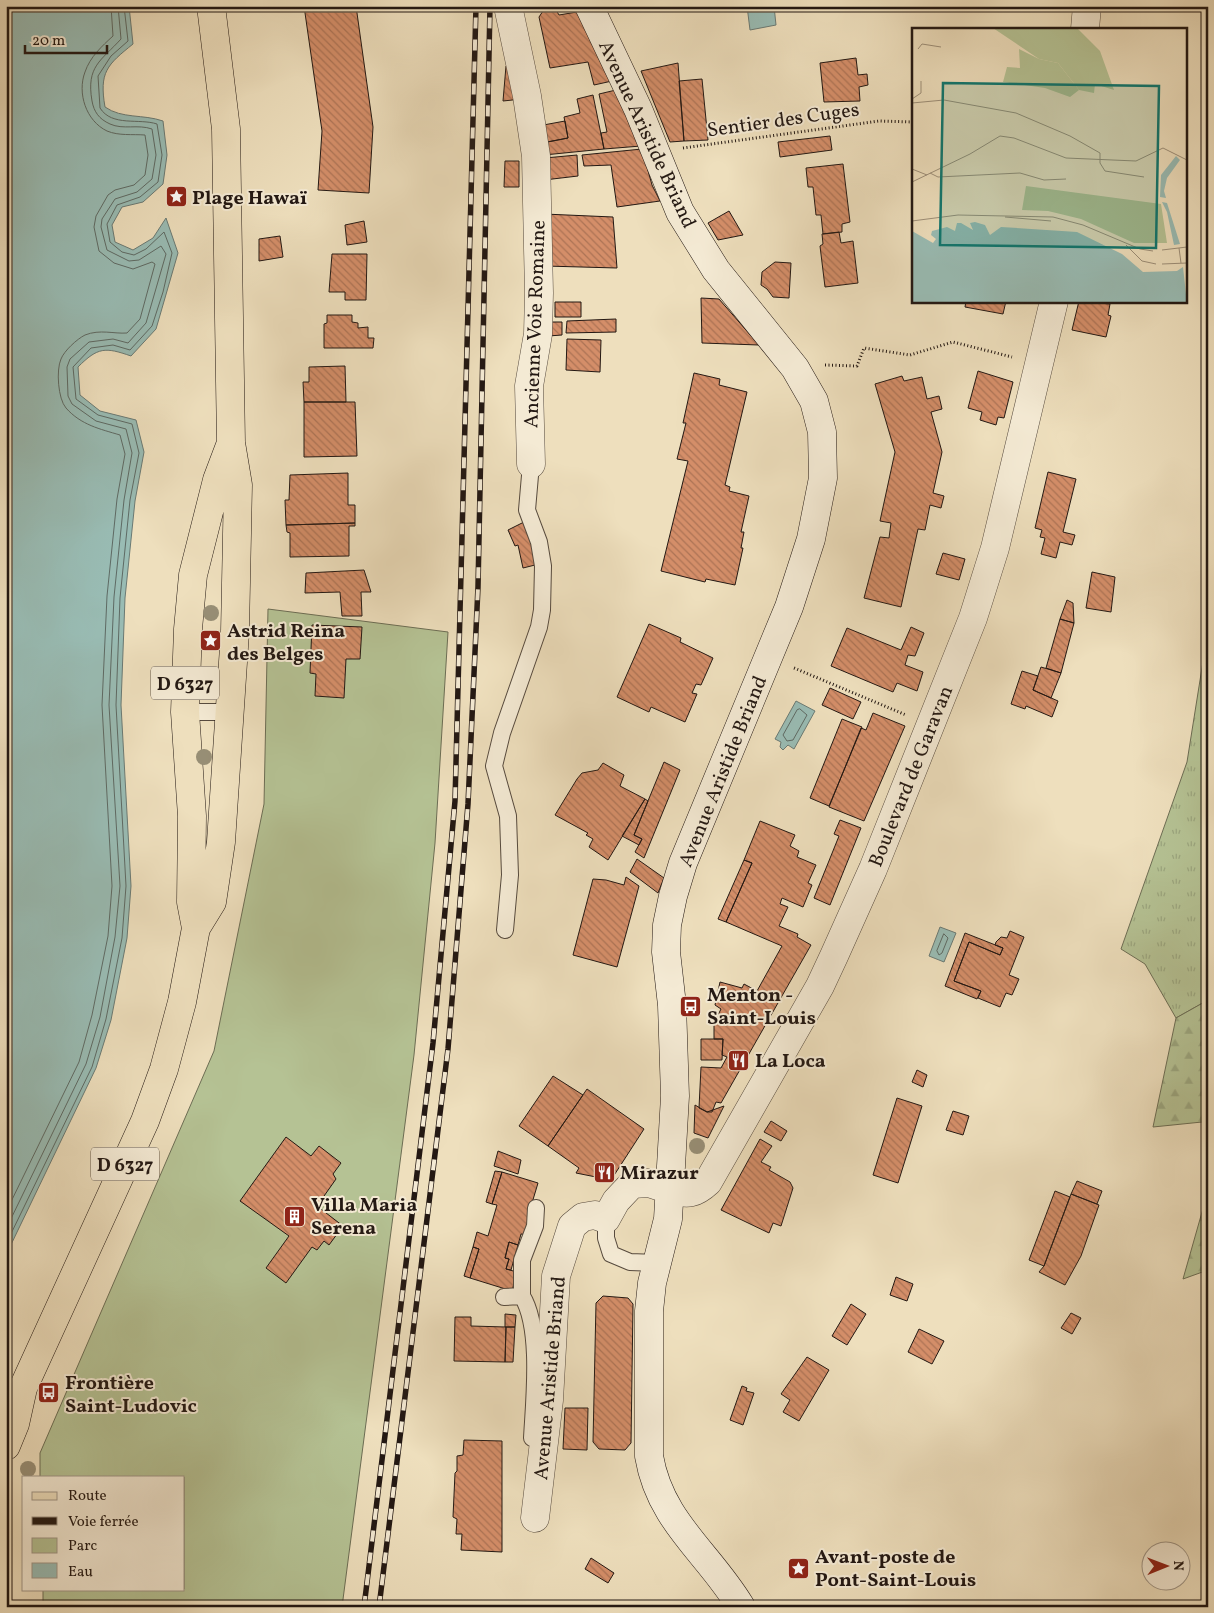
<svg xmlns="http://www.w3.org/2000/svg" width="1214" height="1613" font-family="Vollkorn,serif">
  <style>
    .grass { fill: url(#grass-tufts); stroke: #6c6d54 }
    .forest { fill: url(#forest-firs); stroke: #6c6d54 }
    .park { fill: #b5c294; stroke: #6c6d54 }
    .water { fill: #99bcb4; stroke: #6a7a74 }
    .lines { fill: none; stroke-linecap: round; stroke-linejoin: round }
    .shore { stroke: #5e6a64; stroke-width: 1 }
    .building { fill: url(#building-back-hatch); stroke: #231813 }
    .service-casing { stroke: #564a3e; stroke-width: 18 }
    .minor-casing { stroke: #564a3e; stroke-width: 29 }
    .tertiary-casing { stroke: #564a3e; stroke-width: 29 }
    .secondary-casing { stroke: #231813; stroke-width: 29 }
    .primary-casing { stroke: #231813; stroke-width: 29 }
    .path { stroke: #231813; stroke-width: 3; stroke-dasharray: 1 2.5; stroke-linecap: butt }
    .service { stroke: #f4ead4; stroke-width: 16 }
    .minor { stroke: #f4ead4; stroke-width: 28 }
    .tertiary { stroke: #f4ead4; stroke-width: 28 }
    .secondary { stroke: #f4ead4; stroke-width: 28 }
    .primary { stroke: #eedfbd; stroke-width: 28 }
    .rail-casing { stroke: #231813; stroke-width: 5.5 }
    .rail { stroke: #f4ead4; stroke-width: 4; stroke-dasharray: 11; stroke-linecap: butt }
    .tree { fill: #978e75 }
    .labels { text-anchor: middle; stroke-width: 4; stroke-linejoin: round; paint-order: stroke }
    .shield { fill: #f4ead4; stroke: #62574d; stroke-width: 1 }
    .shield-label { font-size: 19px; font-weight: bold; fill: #231813 }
    .street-label { font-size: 20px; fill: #231813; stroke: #f4ead4 }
    .poi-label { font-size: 20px; font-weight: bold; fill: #231813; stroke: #f4ead4; text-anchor: start }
    .inset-road { fill: none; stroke: #9d8f79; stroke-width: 1 }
    .view { fill: #0f766e; fill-opacity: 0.15; stroke: #0f766e; stroke-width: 2.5 }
    .inset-edge { fill: none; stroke: #231813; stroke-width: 2.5 }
  </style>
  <defs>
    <pattern id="grass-tufts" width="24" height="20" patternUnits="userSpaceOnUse" patternTransform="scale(1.25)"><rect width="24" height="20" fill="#b5c294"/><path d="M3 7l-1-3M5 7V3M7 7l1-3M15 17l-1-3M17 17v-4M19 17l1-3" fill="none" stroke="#9ba67f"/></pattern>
    <pattern id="forest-firs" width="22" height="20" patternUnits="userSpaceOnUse" patternTransform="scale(1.25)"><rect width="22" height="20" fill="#b5c294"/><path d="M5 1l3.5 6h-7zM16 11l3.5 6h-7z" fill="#9ba67f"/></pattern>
    <pattern id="building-back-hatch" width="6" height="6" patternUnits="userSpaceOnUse" patternTransform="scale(1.25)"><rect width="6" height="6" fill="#d48e69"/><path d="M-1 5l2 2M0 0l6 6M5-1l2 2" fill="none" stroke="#ac7355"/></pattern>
  </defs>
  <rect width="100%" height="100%" fill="#eedfbd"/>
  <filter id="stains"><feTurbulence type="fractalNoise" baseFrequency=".004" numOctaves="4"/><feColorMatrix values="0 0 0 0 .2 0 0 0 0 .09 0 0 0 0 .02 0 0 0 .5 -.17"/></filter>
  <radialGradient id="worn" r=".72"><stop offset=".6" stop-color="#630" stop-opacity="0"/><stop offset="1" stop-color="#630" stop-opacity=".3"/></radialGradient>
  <path class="grass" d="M1208,630V1000L1176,1018L1145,964L1121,949L1187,762Z"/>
  <path class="forest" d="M1208,1000V1124L1202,1122L1153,1127L1176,1018Z
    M1208,1191V1270L1183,1279Z"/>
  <path class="park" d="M268,609L448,632L435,843L414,1055L342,1607H43V1589H184V1477H40V1453L214,1051L264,804Z"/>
  <path class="water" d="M6,6H129L133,44C107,65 99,72 105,107C122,119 143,114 163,121L167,155L163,184L143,202L122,207L112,225L115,242L133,250L153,238L166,218L178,253L156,329L131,356C105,347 98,347 78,367L80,395L100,411L136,420L144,452L135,501L125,598L121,705L131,886L127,938L111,1020L96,1068L6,1255Z
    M747,6H774L776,25L750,30Z
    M796,701L815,711L794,749L788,745L783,750L780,747L781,742L775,739Z
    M940,927L956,933L944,962L929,956Z"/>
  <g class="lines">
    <path class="shore" d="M800,709L807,715L793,740L787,741L783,735L797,710Z
      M944,934L948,938L942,953L939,955L937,951Z
      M6,1212L79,1062L92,1015L108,936L112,886L102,705L107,596L117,499L125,454L120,435C100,429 81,425 66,408C58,399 56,370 61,359C64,351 77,339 85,335C100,329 114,334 127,333L140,319L155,264L152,262L133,269L114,263L99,251L94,227L96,216L108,195L115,190L134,185L145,175L148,155L145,135C132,134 119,136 107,131C86,121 77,93 85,72C90,57 102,46 113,36L111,6
      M6,1229L86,1064L100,1017L115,937L120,886L109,705L114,597L124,500L132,453L126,429L96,421L72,404L68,396L67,367L70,359L89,342L113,339L128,343L146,323L166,254L161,246L139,260L129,261L107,250L101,227L102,219L115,199L137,192L152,179L156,155L152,129C138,124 123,130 110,124C99,119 94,112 92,101C86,66 101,61 121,39L118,6
      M6,1244L92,1067L106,1019L122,938L126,886L116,705L120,598L130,500L139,453L132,424L98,415L76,399L73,367L91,348L113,345L130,350L152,326L163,292L172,253L164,232L146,249L134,255L122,252L110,242L107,224L117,205L140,197L158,182L162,155L157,124C139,118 112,127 100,108L98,76L111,56L128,41L124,6"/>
  </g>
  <path class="building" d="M304,6H356L373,127L369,193L318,190L322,131Z
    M548,8L556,10L559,15L577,12L612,81L594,85L588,62L550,68L539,17L543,11Z
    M856,58L858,75L867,74L868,85L859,87L860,101L824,102L820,63Z
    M678,63L684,141L670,142L641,71Z
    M506,66H518L522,99L503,101Z
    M702,79L708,140L684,141L679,81Z
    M616,90L641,146L604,149L601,133L607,132L599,94Z
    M593,95L604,149L544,155L542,143L568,138L564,117L580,113L577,99Z
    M565,121L568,138L542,143L538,126Z
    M830,136L832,150L780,157L778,142Z
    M642,149L652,185L660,201L617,207L611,165L584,166L582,155Z
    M577,155L578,176L544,180L545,158Z
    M505,161H519V187H504Z
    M843,164L850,222L842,224V232L823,234L821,215H816L813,187H808L806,168Z
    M729,211L743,235L718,240L708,223Z
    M544,214L613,217L617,268L545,266Z
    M364,221L367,242L347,245L345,225Z
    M839,232L841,243L853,241L858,283L825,287L820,246L823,244L822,234Z
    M280,236L283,257L259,261V239Z
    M332,254H367L366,300H345V292H329Z
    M775,262L791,263L789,298L773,297L767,289L761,285L762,272Z
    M701,298L719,299L759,345L702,343Z
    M966,301H1006L1003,314L965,307Z
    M1079,301L1110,304L1108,315L1111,316L1106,337L1072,330Z
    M555,302H581V317H555Z
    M327,315H352V322L358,323V328L368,327V338H374L373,348H324V324L327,323Z
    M616,319V332L566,333L567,321Z
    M547,322H562V335L548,336Z
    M567,339L601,340L600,372L566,370Z
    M345,366L346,402H304L303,382H309V367Z
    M978,371L1013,382L1004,418L998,417L996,425L980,420L982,412L968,408Z
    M694,373L720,379L719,385L747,392L725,485L730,487L729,491L749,496L741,532H744L741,548H743L735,585L706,579L705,582L661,571L688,461L677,459L686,423H683Z
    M902,376L904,381L922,377L927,399L939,396L942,409L931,412L942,452L933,493L944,496L941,508L930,505L925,530L918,529L901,607L864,598L880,537L889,538L891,523L880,521L895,452L875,384Z
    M304,402H355L357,456L304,457Z
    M1048,472L1076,479L1063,532L1075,535L1072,545L1060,542L1056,558L1041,554L1045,538L1040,537L1042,530L1035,528Z
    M348,473V505H355V523L286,525L285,500H289L290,475Z
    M528,520L539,564L523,568L518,545L515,546L508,530Z
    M355,523V526H349V556L290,557V533L287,532L286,525Z
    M943,553L965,559L959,580L936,574Z
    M364,570L371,592H361L362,616H342L340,592L305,593L306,573Z
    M1092,572L1115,577L1111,612L1086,608Z
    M1067,600L1073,603L1074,623L1060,619Z
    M1060,619L1074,623L1061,673L1046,668Z
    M649,624L681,638L680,642L713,658L701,685L696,684L692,693L697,694L685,722L651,707L649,712L617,697Z
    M312,625L362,627L360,659H346L344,698L315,696L316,674L310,673Z
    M911,627L924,633L915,656L908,655L905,665L923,672L917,691L897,683L893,692L831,666L847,628L901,650Z
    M1041,667L1061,673L1051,698L1033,690Z
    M1022,671L1038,676L1033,690L1058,701L1052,717L1026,706L1025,709L1011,704Z
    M830,688L861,702L853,719L822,705Z
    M873,713L905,726L864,821L829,807L861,728L866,730Z
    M842,719L862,727L829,806L810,798Z
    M664,762L680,770L644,858L635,852L642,839L634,835Z
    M603,763L624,775L620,786L645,799L608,860L589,847L593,839L586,835L588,833L555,815L577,779L582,773L598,770Z
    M645,799L648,801L634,835L642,839L639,845L622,836Z
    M840,820L861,828L830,905L814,898L839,836L834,834Z
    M760,821L795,835L790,846L799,851L797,857L816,865L808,883L812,885L803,907L782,898L780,904L788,907L779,926L798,934L797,937L811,945L721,1103L716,1102L712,1112H707L699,1108L701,1067L721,1068L727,1057L722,1055L723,1039H714V1023L721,1009L715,1005L720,982L742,988L744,984L757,991L782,946L726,922L752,863L744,860Z
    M637,859L664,878L658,893L630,872Z
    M744,860L752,863L726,922L718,919Z
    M626,877L639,886L617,967L573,955L593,879L606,880L624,885Z
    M1010,931L1024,937L1009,975L1019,979L1012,995L1006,993L1000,1007L978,998L981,991L954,981L969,942L1000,955L1003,948L995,945L996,942L1001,937L1007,938Z
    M965,933L1003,948L1000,955L969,942L954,981L981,991L977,999L945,986Z
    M701,1039H723L722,1060H701Z
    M917,1070L927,1075L923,1087L912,1082Z
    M553,1076L583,1095L548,1146L519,1126Z
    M587,1089L644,1129L611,1180L576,1173L579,1168L548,1146Z
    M897,1098L922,1106L898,1183L873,1175Z
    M695,1105L707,1112L724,1106L708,1138L694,1133Z
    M953,1111L969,1116L963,1135L946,1130Z
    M771,1121L787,1131L781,1141L764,1132Z
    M286,1137L311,1156L319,1146L341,1163L333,1174L336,1179L317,1206L343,1226L329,1245L324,1241L317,1250L312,1247L286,1283L266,1268L289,1236L240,1201Z
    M760,1139L772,1146L761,1162L771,1167L769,1170L790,1182L793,1188L781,1226L773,1223L769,1233L721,1210Z
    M498,1151L521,1160L518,1174L494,1166Z
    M495,1171L502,1172L492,1204L486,1202Z
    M502,1172L538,1183L529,1213L528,1235L521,1234L518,1245L509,1242L505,1258L509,1259L506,1269L517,1272L512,1291L470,1278L479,1249L473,1247L477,1232L488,1236L497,1205L492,1204Z
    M1077,1181L1102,1191L1097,1204L1071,1194Z
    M1055,1191L1070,1197L1044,1266L1029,1260Z
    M1071,1194L1099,1205L1081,1256L1065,1285L1039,1272L1044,1266Z
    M509,1242L518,1245L511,1270L506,1269L509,1259L505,1258Z
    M473,1247L479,1249L470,1278L464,1276Z
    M896,1277L913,1284L907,1301L890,1295Z
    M603,1296L628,1298L633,1304L631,1443L625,1450L599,1449L593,1442L596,1303Z
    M851,1304L866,1314L847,1345L832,1336Z
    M1071,1313L1081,1318L1072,1334L1061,1328Z
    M505,1314L516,1315L515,1327H505Z
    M455,1317H471V1326L506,1327L505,1362L454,1361Z
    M506,1327H515L513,1362H505Z
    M919,1329L944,1341L932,1364L908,1352Z
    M807,1357L829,1370L799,1421L783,1412L790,1400L781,1394Z
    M742,1386L747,1388L746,1391L754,1393L743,1425L730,1420Z
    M565,1408H588L587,1450L563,1449Z
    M464,1440L502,1441V1552L461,1550L462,1534H456L457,1519L453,1517L455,1473L457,1471V1456L463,1455Z
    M591,1558L614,1573L608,1583L585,1569Z"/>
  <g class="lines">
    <defs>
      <path id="service" d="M185,712H229
        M505,930L510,875L508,816L494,766L502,733L539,627L542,610L543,566L539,542L527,510L531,464
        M606,1219V1238L611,1254L630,1262L657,1263
        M522,1296V1260L535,1226L536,1208
        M504,1297L522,1296C542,1328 534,1401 532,1438"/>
      <path id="minor" d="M508,6L527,96L536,156L539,293L538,334L529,386L531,464
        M535,1518L549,1400L556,1276L572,1226L583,1217L595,1215L606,1219L616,1201L632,1184L649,1183L670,1190"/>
      <path id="tertiary" d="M1085,29L1087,6
        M670,1190C688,1195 695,1194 708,1182L820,986L834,956L873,869L973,618L995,548L1054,301"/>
      <path id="secondary" d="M589,6L638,109L680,212L716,270L795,368L814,401L822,432L823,478L811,539L789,607L683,863L673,896L667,925L666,952L672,1005L675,1096L668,1219L652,1283L649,1311V1456C660,1522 709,1553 741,1607"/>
      <path id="primary" d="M196,928L212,902L221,842L235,632L238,485L231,443L226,129L211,6
        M6,1446L15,1424L23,1388L145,1121L164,1069L182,1002L196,928L191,902L192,816L185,712L188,629L193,575L217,480L231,443"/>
    </defs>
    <use href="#service" class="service-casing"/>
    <use href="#minor" class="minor-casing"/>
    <use href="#tertiary" class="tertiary-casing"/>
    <use href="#secondary" class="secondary-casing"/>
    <use href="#primary" class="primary-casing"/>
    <path class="path" d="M683,148L879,121L913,122
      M825,365L857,366L864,348L910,355L953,342L1012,357
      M794,668L906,715"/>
    <use href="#service" class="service"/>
    <use href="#minor" class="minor"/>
    <use href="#tertiary" class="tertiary"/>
    <use href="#secondary" class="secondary"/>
    <use href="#primary" class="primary"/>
    <defs>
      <path id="rail" d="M364,1607L433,1043L455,801L476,6
        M379,1607L448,1049L468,804L478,587L490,6"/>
    </defs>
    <use href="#rail" class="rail-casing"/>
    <use href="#rail" class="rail"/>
  </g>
  <g class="tree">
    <circle cx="211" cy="613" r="8"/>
    <circle cx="204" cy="757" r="8"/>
    <circle cx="697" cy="1146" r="8"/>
    <circle cx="28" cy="1469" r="8"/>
  </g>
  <defs>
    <symbol id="sight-square" viewBox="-11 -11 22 22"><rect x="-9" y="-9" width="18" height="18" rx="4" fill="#8f2418" stroke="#f4ead4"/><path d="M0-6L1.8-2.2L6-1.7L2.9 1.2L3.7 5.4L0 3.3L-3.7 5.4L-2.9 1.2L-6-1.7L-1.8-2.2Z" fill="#fff"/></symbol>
    <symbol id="bus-square" viewBox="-11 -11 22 22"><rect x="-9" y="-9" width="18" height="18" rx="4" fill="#8f2418" stroke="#f4ead4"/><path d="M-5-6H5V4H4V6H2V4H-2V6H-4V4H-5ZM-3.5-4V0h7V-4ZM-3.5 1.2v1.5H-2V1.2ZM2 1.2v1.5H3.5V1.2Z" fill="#fff"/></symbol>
    <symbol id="restaurant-square" viewBox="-11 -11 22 22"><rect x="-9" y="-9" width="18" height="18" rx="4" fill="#8f2418" stroke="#f4ead4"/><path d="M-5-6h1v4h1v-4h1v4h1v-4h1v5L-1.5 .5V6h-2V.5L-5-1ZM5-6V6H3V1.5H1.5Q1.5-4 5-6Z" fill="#fff"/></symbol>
    <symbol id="building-square" viewBox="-11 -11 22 22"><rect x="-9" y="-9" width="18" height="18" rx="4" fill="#8f2418" stroke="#f4ead4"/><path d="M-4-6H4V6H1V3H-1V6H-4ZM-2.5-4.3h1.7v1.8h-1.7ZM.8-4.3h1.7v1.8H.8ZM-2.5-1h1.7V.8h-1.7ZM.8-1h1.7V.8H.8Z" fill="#fff"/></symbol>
  </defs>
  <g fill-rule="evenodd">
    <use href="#sight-square" x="164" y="184" width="25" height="25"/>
    <use href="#sight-square" x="198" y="628" width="25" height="25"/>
    <use href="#bus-square" x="678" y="994" width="25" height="25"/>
    <use href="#restaurant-square" x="726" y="1048" width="25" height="25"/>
    <use href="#restaurant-square" x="592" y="1160" width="25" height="25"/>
    <use href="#building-square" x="282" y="1204" width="25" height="25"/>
    <use href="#bus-square" x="36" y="1380" width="25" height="25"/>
    <use href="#sight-square" x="786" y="1556" width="25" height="25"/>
  </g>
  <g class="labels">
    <g class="shield">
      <rect x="151" y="666.5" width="68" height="33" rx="4"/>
      <rect x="91" y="1147.5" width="68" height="33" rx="4"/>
    </g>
    <g class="shield-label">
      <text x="185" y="690">D 6327</text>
      <text x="125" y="1171">D 6327</text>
    </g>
    <g class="street-label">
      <text transform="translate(783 119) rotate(-8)" y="7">Sentier des Cuges</text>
      <text transform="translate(648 134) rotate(65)" y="7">Avenue Aristide Briand</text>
      <text transform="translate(534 324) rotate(-88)" y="7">Ancienne Voie Romaine</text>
      <text transform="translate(722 771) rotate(-68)" y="7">Avenue Aristide Briand</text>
      <text transform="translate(910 776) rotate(-68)" y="7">Boulevard de Garavan</text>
      <text transform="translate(549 1378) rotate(-85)" y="7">Avenue Aristide Briand</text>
    </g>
    <g class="poi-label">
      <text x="192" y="204">Plage Hawaï</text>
      <text x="227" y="637">Astrid Reina<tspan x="227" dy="23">des Belges</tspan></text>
      <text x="707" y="1001">Menton -<tspan x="707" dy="23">Saint-Louis</tspan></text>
      <text x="755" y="1067">La Loca</text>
      <text x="620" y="1179">Mirazur</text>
      <text x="311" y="1211">Villa Maria<tspan x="311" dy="23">Serena</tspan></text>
      <text x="65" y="1389">Frontière<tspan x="65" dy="23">Saint-Ludovic</tspan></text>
      <text x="815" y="1563">Avant-poste de<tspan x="815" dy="23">Pont-Saint-Louis</tspan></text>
    </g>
  </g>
  <g transform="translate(912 28)">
    <rect width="275" height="275" fill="#eedfbd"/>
    <path d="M107,21L127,31L146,35L167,62L158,69L133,60L91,54L95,39L108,40Z" fill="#b5c294"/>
    <path d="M81,0H165L188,23L202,62L183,56L182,65L167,62L146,35L127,31Z" fill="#b5c294"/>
    <path d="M114,158L249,176L255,215H222L169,191L136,183L110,182Z" fill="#b5c294"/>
    <path d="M264,128L268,132L255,150L252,163L254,170L248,169L249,147ZM250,174L255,175L268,216L262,217L255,184ZM63,194L73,197L78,207L89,199L165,204L210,226L231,244L265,243L271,239L275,275H0V203L21,215L24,211L19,207L20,203L35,199L43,203L45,195H49L61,202L58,195Z" fill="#99bcb4"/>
    <path class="inset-road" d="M6,21L10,16L29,19M0,71L9,65V53M0,75L32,72L104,85L158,108L188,125V135L193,143L232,149M0,141L15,147M18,145L26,149L108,145L132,152L154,151M0,154L58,126L88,108L102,110L154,130L224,133L251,120L275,132M93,189L139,193M0,193L46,187L141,189L171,197L228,221L241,223M214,217L230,233L244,236M267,220L269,235M250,222L275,219M250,236L275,235"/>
    <path class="view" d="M31,55L247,58L244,220L28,217Z"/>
    <rect width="275" height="275" class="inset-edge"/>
  </g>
  <rect width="1214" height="1613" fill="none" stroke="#eedfbd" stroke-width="25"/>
  <rect x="8" y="8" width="1199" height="1598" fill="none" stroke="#231813" stroke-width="2.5"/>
  <rect x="12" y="12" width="1189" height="1588" fill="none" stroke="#231813"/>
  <rect x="22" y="1476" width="162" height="115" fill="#f4ead4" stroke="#a09687"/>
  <rect x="32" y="1492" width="25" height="8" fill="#eedfbd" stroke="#a09687"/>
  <text x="68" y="1500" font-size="15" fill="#231813">Route</text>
  <rect x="32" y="1517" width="25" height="8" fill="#231813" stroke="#a09687"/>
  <text x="68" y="1526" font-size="15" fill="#231813">Voie ferrée</text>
  <rect x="32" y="1538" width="25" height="15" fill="#b5c294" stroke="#a09687"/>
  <text x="68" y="1550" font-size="15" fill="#231813">Parc</text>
  <rect x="32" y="1563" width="25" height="15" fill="#99bcb4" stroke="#a09687"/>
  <text x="68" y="1576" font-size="15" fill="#231813">Eau</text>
  <g transform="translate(1166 1566) rotate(89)"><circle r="24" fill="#f4ead4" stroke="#a09687"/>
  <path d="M0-4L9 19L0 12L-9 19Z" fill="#8f2418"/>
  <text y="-8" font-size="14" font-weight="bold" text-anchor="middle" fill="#231813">N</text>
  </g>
  <path d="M25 45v8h82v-8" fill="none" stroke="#231813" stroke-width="2.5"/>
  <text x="32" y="45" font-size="15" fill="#231813" stroke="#f4ead4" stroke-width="4" paint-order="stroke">20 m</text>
  <rect width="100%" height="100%" filter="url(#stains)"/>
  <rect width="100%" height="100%" fill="url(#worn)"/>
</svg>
